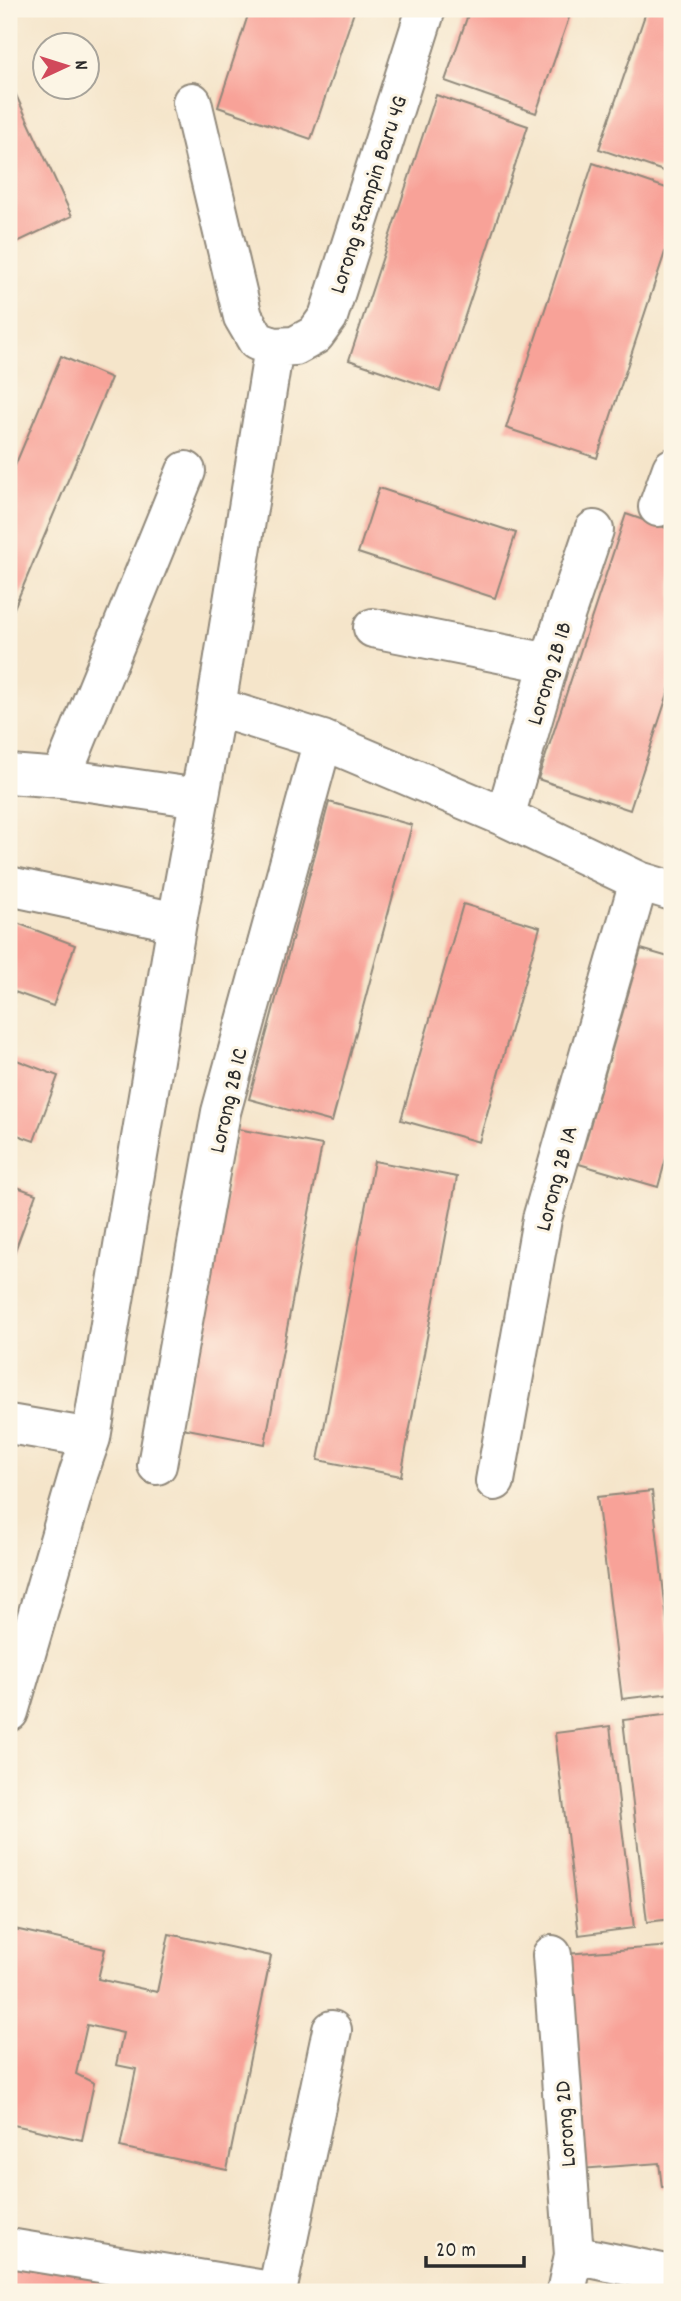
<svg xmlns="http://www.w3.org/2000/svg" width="681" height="2301" font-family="Dekko,sans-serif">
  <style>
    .building { fill: #f8a298 }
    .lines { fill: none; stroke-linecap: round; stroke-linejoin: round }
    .minor-casing { stroke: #90887a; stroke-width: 42 }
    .minor { stroke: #fff; stroke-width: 38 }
    .labels { text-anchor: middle; stroke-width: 6; stroke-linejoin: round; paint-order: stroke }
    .street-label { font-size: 23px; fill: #2b2b2b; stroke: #fcf5e5 }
  </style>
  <rect width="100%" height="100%" fill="#fcf5e5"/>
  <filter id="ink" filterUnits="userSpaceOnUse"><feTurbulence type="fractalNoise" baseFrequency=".0143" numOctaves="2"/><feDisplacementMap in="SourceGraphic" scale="14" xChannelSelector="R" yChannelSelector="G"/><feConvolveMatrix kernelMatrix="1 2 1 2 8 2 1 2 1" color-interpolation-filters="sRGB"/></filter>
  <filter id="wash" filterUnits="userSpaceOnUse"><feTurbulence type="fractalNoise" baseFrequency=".00686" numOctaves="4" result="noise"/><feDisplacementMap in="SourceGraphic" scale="28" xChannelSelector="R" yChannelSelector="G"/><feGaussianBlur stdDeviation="1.57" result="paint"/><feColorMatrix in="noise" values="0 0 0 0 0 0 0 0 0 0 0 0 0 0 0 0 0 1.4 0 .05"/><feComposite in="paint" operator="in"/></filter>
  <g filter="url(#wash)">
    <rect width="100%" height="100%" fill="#f5e5ca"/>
    <g id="blocks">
      <path class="building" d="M250,9H355L311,139L218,107Z
        M470,9H572L536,113L445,81Z
        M647,9H672V174L599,149Z
        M9,80L72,216L9,246Z
        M436,95L528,126L440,391L349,360Z
        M593,163L672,190V231L597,458L506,428Z
        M61,356L111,378L9,620V480Z
        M379,488L516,533L495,598L358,553Z
        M626,514L672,530V681L630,810L538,779Z
        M329,802L412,825L332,1122L249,1099Z
        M463,904L540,927L479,1142L401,1120Z
        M9,920L75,945L53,1006L9,990Z
        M641,949L672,958V1137L658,1187L579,1164Z
        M9,1057L58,1076L34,1141L9,1132Z
        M238,1129L322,1145L265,1444L182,1428Z
        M374,1161L457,1177L401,1476L318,1460Z
        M9,1184L36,1194L13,1256L9,1254Z
        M652,1491L672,1663V1693L622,1699L597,1497Z
        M672,1714V1919L647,1922L623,1720Z
        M610,1726L634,1928L579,1935L555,1733Z
        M10,1928L105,1949L98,1979L157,1992L169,1934L271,1956L227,2170L120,2147L136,2069L116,2065L123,2033L87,2025L76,2074L94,2083L82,2140L9,2124Z
        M672,1946V2187H662L659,2163L567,2170L552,1955Z
        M9,2248L129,2269L125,2292H9Z"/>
    </g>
  </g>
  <g filter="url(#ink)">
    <use href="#blocks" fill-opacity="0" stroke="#90887a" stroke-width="2"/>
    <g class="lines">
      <defs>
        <path id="minor" d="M192,102L243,317L257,341L274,347L295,346L315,335L328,317L426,9
          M658,507L672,468
          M373,628L549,663
          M216,707L274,347
          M9,774L61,778L199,798
          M61,778L186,471
          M505,817L549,663L594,530
          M9,886L177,922
          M9,1424L91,1438L177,922L216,707L323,740L505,817L639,881L672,891
          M157,1465L221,1112L323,740
          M495,1481L542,1219L639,881
          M9,1712L79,1472L91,1438
          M552,1955L574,2255L566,2292
          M9,2248L277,2292
          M574,2255L672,2275
          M277,2292L332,2030"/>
      </defs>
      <use href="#minor" class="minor-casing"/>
      <use href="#minor" class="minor"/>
    </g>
  </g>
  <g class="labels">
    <g class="street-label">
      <text transform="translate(367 194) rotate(-72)" y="8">Lorong Stampin Baru 4G</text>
      <text transform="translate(548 673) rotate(-73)" y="8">Lorong 2B 1B</text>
      <text transform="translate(227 1100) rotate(-77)" y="8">Lorong 2B 1C</text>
      <text transform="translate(555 1178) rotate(-75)" y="8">Lorong 2B 1A</text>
      <text transform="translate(564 2124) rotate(-94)" y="8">Lorong 2D</text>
    </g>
  </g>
  <rect width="681" height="2301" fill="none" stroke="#fcf5e5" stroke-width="35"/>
  <g transform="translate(66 66) rotate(86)"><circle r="33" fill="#fcf5e5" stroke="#a8a49b" stroke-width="2"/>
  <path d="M0-5L12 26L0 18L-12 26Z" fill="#d1495b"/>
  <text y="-10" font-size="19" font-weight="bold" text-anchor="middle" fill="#2b2b2b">N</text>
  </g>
  <path d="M426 2256v10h98v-10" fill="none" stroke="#2b2b2b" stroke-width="3.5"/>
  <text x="436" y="2256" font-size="21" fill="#2b2b2b" stroke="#fcf5e5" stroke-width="5" paint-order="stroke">20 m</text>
</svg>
